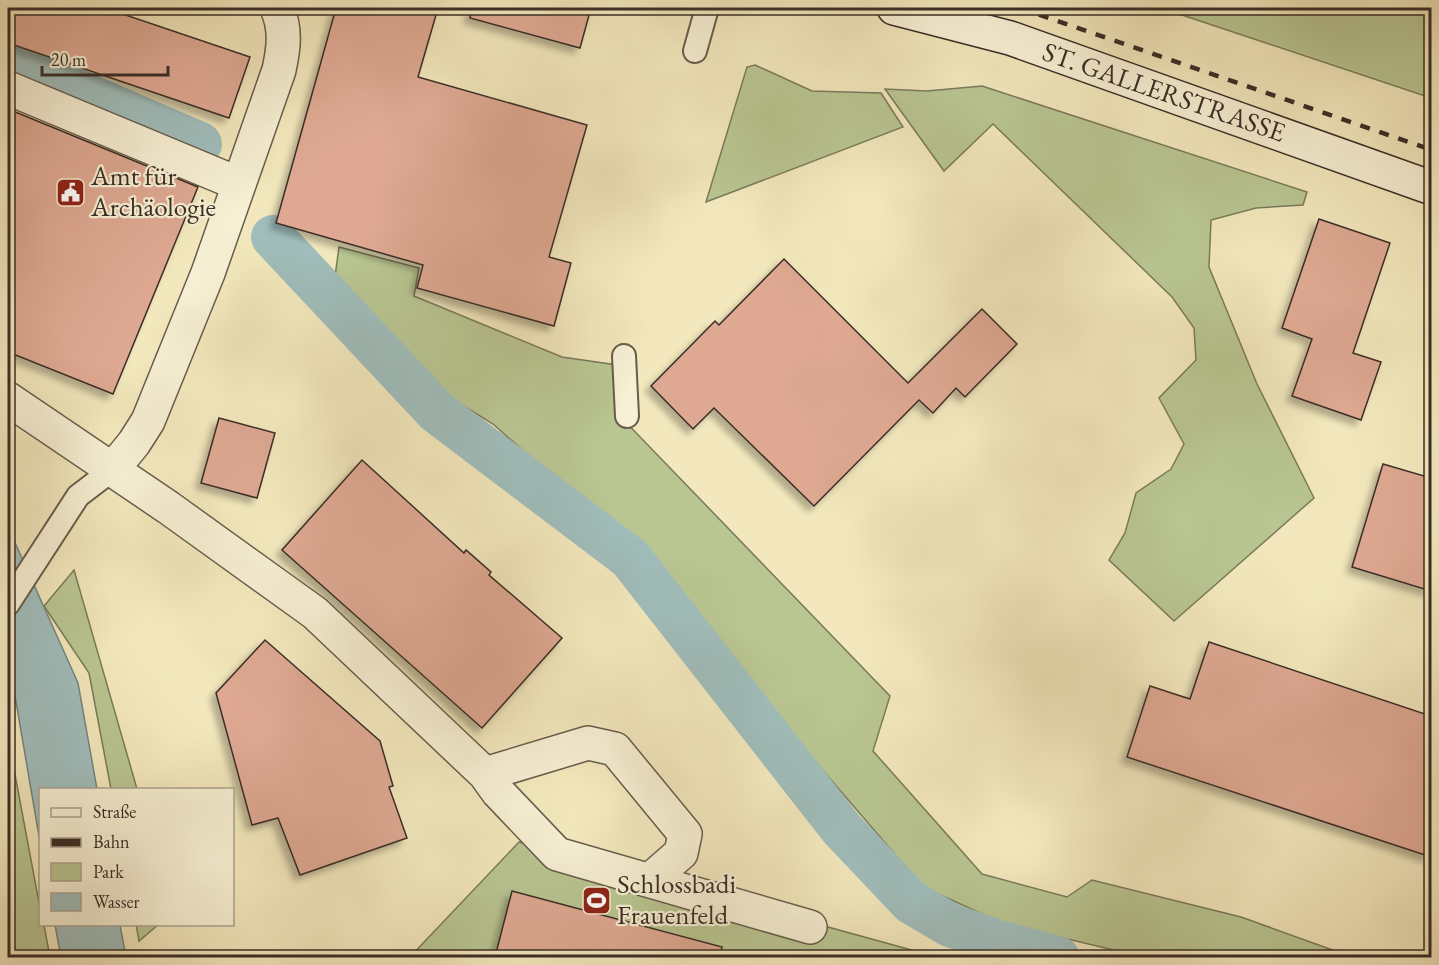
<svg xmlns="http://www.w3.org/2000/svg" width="1439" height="965" font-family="'EB Garamond',serif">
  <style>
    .green { fill: #b9c692; stroke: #7a7a5c; stroke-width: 1.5 }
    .water { fill: #a0bdbb; stroke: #778480; stroke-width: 1.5 }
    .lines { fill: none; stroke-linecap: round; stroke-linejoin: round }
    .canal { stroke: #a0bdbb; stroke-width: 44 }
    .building { fill: #dea892; stroke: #3a2e27; stroke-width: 1.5; filter: url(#shadow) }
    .lane-casing { stroke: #685c4c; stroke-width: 26 }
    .street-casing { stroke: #685c4c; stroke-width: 36 }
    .secondary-casing { stroke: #3a2e27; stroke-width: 36 }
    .lane { stroke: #f7f0d4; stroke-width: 22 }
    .street { stroke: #f7f0d4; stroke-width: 33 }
    .secondary { stroke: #f7f0d4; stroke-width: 33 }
    .rail { stroke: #3a2e27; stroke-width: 4.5; stroke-dasharray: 10 10; stroke-linecap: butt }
    .labels { text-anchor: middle; stroke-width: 4.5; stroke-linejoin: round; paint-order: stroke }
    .street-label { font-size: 27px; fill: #3a2e27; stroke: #f7f0d4 }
    .poi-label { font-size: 27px; fill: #3a2e27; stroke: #f7f0d4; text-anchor: start }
  </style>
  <defs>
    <filter id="shadow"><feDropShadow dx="-5.5" dy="5.5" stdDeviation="3" flood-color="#0004"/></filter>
  </defs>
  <rect width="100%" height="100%" fill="#f3e8bd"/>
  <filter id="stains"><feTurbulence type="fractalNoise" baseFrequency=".00333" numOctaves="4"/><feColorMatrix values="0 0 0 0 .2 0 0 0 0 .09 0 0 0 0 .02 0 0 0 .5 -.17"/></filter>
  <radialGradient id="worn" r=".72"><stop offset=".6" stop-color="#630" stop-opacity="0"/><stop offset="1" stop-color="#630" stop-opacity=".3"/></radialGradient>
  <path class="green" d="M1161,8H1431V98Z
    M755,65L812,91L881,93L903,127L706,202L747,67Z
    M982,86L1307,192L1303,205L1256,208L1211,220L1209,267L1257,384L1314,498L1174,621L1109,560L1125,533L1136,493L1171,469L1184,444L1159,398L1196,360L1194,328L1172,297L993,124L944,171L885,89L927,91Z
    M339,247L419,268L414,296L562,357L617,365L616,412L890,696L873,751L982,874L1067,897L1092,880L1241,917L1352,957H1143L1004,924L923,887L630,546L493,424L408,371L334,284Z
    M74,570L137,789H111L89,673L44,606Z
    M8,737L40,908V924L44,925L50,957H8Z
    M519,842L937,957L409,958Z
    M136,924H158V925L139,941Z"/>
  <path class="water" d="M8,527L78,683L97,789L40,790V842L8,655Z
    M55,925H120L126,957H61Z"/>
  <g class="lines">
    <path class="canal" d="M8,61L200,144
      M273,237L437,412L630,558L841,828L911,902L950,925L998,942L1058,958"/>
  </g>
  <path class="building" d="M8,8H105L250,57L229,118L8,43Z
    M336,8H438L418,77L587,125L549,257L571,263L554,326L417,288L423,265L276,223Z
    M471,8H591L580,48L470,18Z
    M8,109L198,187L113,394L8,352Z
    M1319,219L1390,243L1353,353L1381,362L1361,420L1292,396L1312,339L1282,328Z
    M784,259L908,383L982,309L1017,344L965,397L956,388L933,413L919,400L814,506L714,408L693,429L651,386L715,321L719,325Z
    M219,418L275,433L257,498L201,483Z
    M362,460L464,553L466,550L491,572L489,575L562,638L482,728L282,550Z
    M1383,464L1431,478V591L1352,567Z
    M265,640L380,741L393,786L389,787L407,838L300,875L278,818L252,825L216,693Z
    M1209,642L1431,716V857L1127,757L1150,686L1190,699Z
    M512,891L722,947L720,957H495Z"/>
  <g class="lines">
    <defs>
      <path id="lane" d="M695,51L707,8
        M624,356L627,416
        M8,604L78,496L112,470"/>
      <path id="street" d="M8,88L239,184
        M8,399L169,508L315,613L485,774L498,792L557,854L810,927
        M112,470L134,443L148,421L208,273L279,70C284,47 286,29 277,8
        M485,774L588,743L615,749L685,834L681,853L650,880"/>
      <path id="secondary" d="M894,8L1010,38L1432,188"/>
    </defs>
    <use href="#lane" class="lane-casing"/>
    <use href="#street" class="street-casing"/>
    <use href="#secondary" class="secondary-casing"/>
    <use href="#lane" class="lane"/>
    <use href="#street" class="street"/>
    <use href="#secondary" class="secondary"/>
    <path class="rail" d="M1020,8L1432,150"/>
  </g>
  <defs>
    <symbol id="civic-square" viewBox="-11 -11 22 22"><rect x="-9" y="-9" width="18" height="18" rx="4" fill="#8f2418" stroke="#f7f0d4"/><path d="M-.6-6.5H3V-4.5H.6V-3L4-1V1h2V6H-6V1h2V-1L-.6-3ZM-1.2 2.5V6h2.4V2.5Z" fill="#fff"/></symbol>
    <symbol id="stadium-square" viewBox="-11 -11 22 22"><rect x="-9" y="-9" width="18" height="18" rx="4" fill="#8f2418" stroke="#f7f0d4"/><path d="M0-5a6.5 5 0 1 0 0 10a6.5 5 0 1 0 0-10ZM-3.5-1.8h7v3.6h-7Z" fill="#fff"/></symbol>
  </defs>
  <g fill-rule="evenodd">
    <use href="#civic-square" x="54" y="176" width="33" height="33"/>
    <use href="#stadium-square" x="580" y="884" width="33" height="33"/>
  </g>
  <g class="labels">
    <g class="street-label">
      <text transform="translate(1164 92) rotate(19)" y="9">ST. GALLERSTRASSE</text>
    </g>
    <g class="poi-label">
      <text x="91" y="185">Amt für<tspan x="91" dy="31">Archäologie</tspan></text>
      <text x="617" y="893">Schlossbadi<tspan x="617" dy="31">Frauenfeld</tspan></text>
    </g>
  </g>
  <rect width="1439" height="965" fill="none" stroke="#f3e8bd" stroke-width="30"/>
  <rect x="9" y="9" width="1421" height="947" fill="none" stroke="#3a2e27" stroke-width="3"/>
  <rect x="15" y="15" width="1409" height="935" fill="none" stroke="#3a2e27" stroke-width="1.5"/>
  <rect x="39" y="788" width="195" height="138" fill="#f7f0d4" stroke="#aba28f" stroke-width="1.5"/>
  <rect x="51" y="808" width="30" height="9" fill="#f7f0d4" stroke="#aba28f" stroke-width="1.5"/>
  <text x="93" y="818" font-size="18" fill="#3a2e27">Straße</text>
  <rect x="51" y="838" width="30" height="9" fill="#3a2e27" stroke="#aba28f" stroke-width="1.5"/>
  <text x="93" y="848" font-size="18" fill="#3a2e27">Bahn</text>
  <rect x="51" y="863" width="30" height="18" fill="#b9c692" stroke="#aba28f" stroke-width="1.5"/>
  <text x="93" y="878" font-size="18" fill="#3a2e27">Park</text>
  <rect x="51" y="893" width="30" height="18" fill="#a0bdbb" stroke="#aba28f" stroke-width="1.5"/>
  <text x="93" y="908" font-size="18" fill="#3a2e27">Wasser</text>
  <path d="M42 66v9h126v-9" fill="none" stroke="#3a2e27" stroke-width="3"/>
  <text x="51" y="66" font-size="18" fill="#3a2e27" stroke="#f7f0d4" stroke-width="4.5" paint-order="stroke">20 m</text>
  <rect width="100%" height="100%" filter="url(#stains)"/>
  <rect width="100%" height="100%" fill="url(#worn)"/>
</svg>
